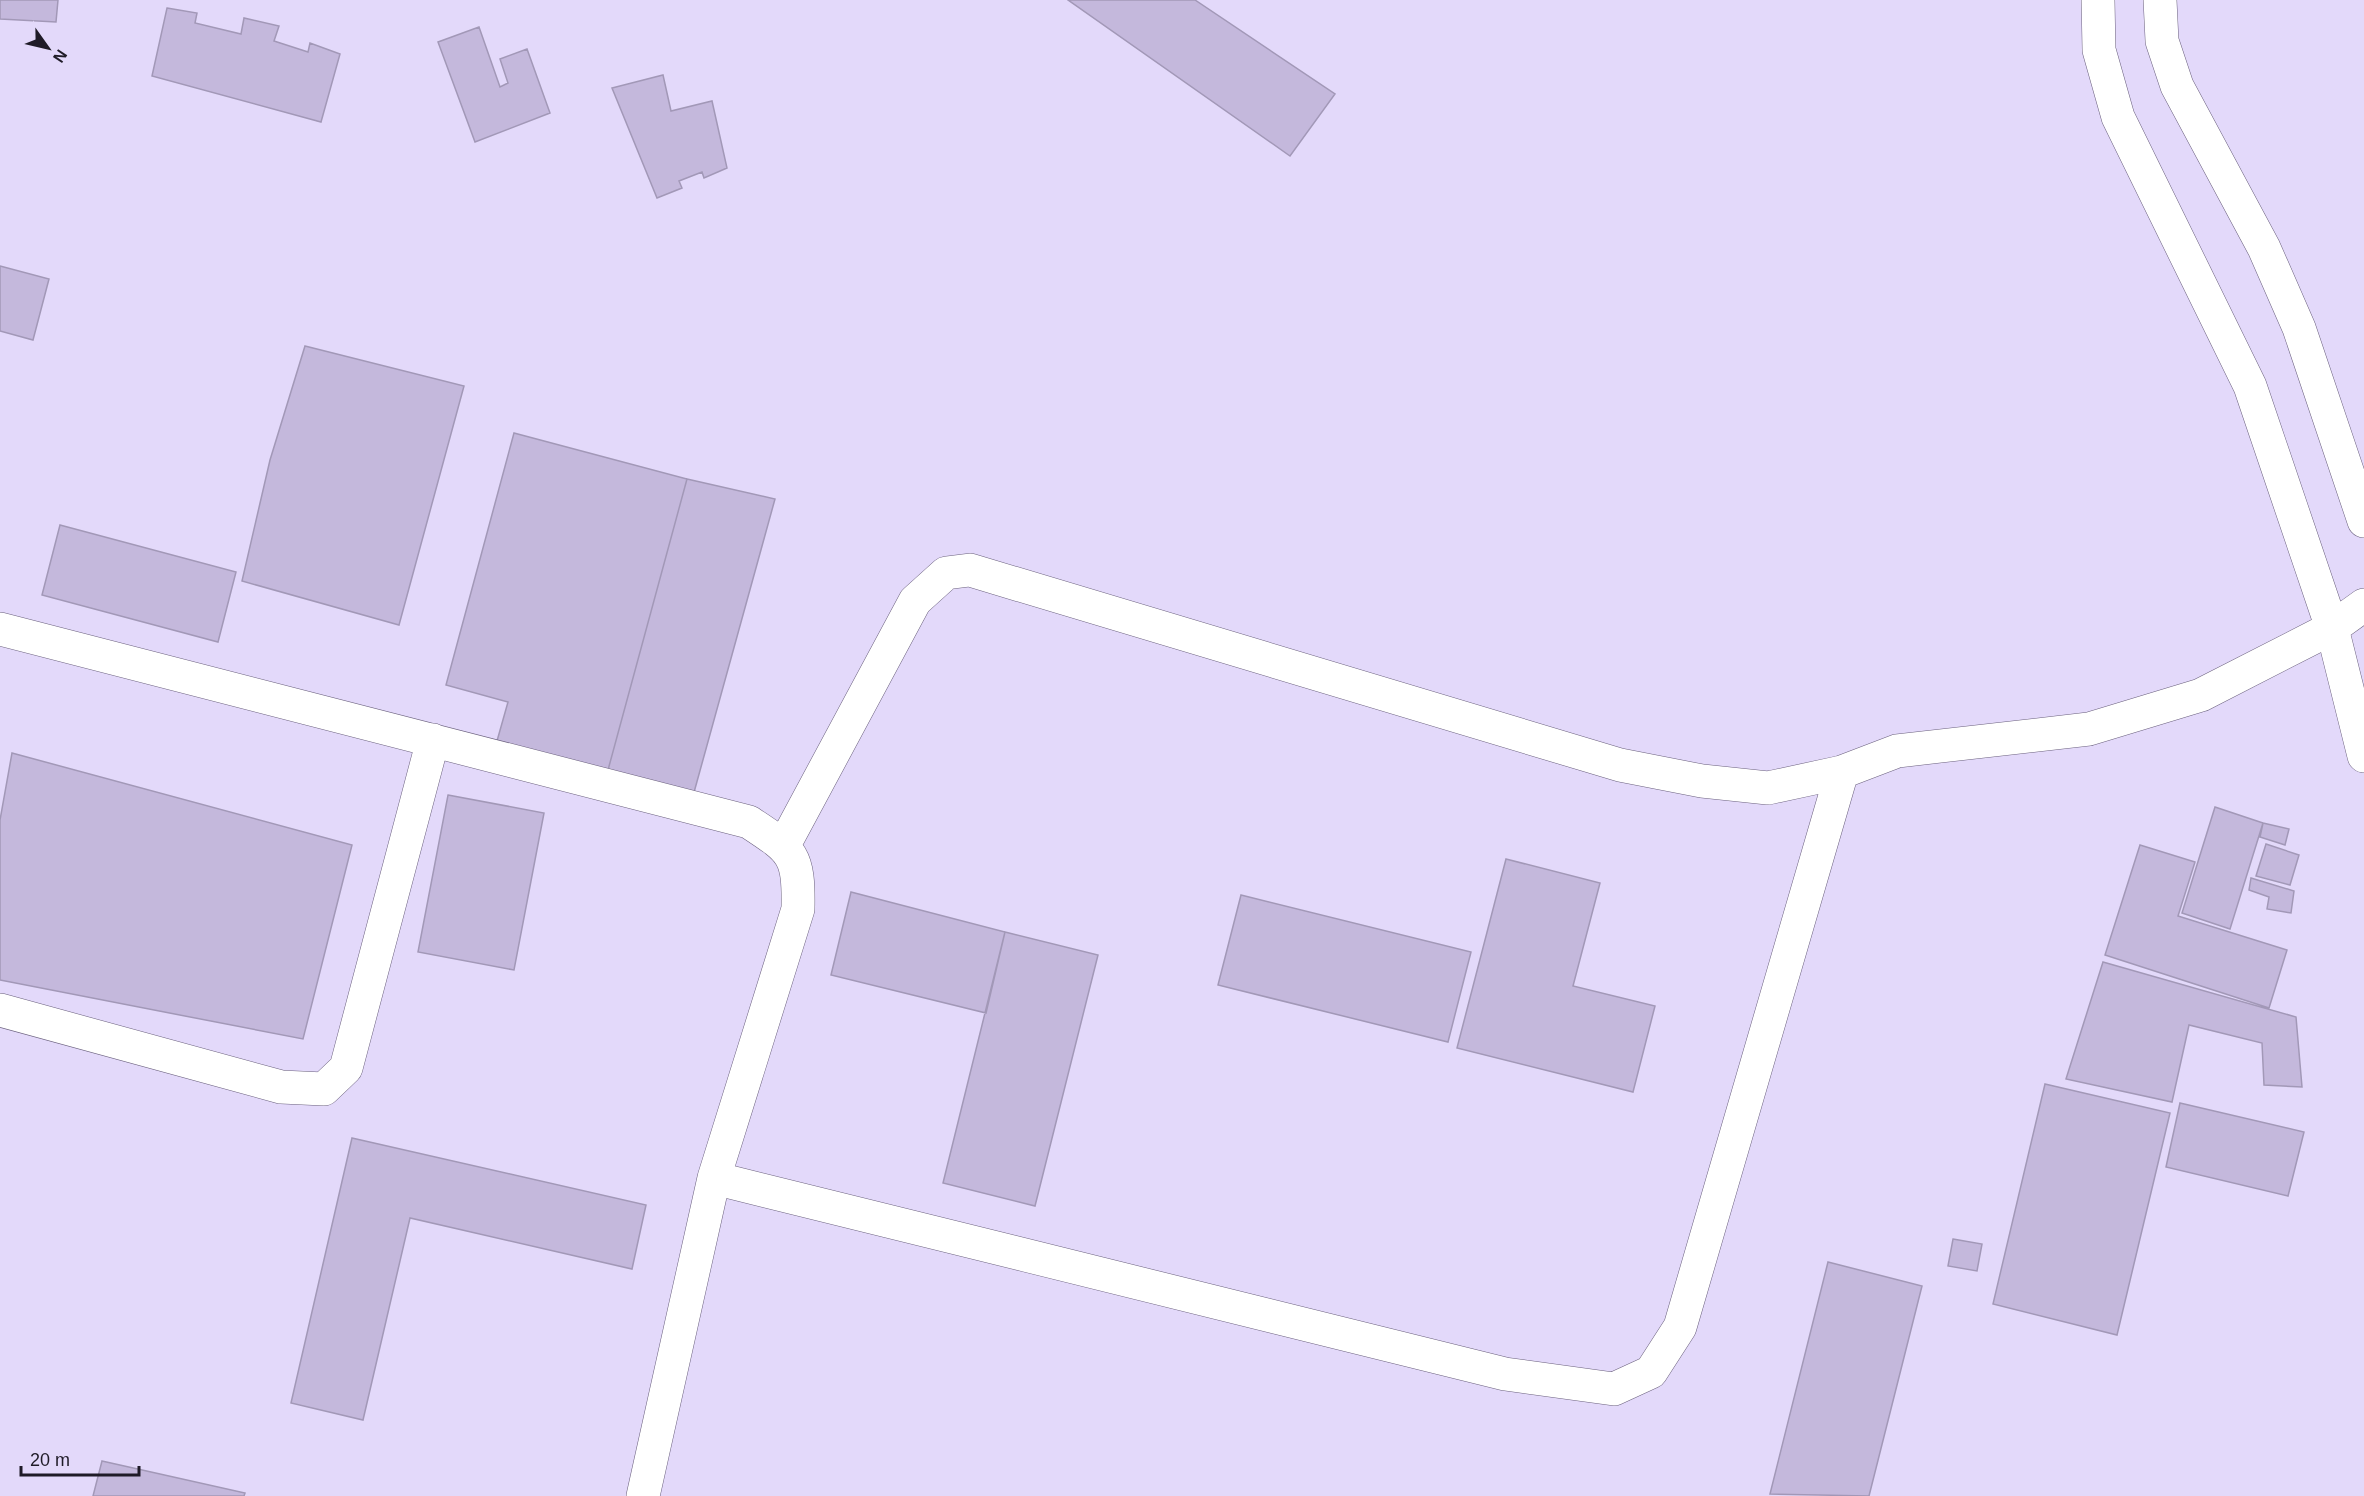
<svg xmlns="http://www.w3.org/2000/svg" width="2364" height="1496" font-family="Arial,sans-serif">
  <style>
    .building { fill: #c4b8dc; stroke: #a298b7; stroke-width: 1.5 }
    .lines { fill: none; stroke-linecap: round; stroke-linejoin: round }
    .minor-casing { stroke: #6b617e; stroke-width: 34 }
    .minor { stroke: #fff; stroke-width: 33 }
  </style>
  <rect width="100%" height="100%" fill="#e3d9fa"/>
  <path class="building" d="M0,0H58L56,22L0,19Z
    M1068,0H1195L1335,94L1290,156Z
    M167,8L197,13L195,23L241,34L244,18L279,26L274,41L308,52L310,43L340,54L321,122L152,76Z
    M479,27L500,87L508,83L500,59L527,49L550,113L475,142L438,42Z
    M663,75L671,111L712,101L727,168L704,178L702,172L679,181L682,188L657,198L612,88Z
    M0,266L49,279L33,340L0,331Z
    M305,346L464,386L399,625L242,581L270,460Z
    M514,433L687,479L608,770L497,741L508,702L446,685Z
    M687,479L775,499L693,796L608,770Z
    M60,525L236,572L218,642L42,595Z
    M12,753L352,845L303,1039L0,980V820Z
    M448,795L544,813L514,970L418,952Z
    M2215,807L2263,823L2230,929L2182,913Z
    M2263,823L2289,829L2285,845L2260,837Z
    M2266,844L2299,855L2290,885L2256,876Z
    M2140,845L2195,862L2178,916L2287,950L2269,1008L2105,955Z
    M1506,859L1600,883L1573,986L1655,1006L1633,1092L1457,1048Z
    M2251,878L2294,891L2291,913L2267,909L2269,897L2249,890Z
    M851,892L1005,932L986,1013L831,975Z
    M1241,895L1471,952L1448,1042L1218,985Z
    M1005,932L1098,955L1035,1206L943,1183Z
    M2103,962L2296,1017L2302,1087L2264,1085L2262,1043L2189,1025L2172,1102L2066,1079Z
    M2045,1084L2170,1113L2117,1335L1993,1304Z
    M2180,1103L2304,1132L2288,1196L2166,1167Z
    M352,1138L646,1205L632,1269L410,1218L363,1420L291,1403Z
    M1953,1239L1982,1244L1977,1271L1948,1266Z
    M1828,1262L1922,1286L1869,1496L1770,1494Z
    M102,1461L245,1493L244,1496H93Z"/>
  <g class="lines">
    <defs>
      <path id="minor" d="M2098,0L2099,50L2118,117L2250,386L2332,628L2364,756
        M2160,0L2162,41L2177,86L2264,248L2299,328L2364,521
        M0,629L749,822C793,851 799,854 798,909L714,1178L643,1496
        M784,845L915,601L946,573L970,570L1620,765L1702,781L1768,788L1842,772L1897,751L2089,729L2201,695L2332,628L2364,605
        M0,1010L281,1087L324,1089L346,1068L433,740
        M714,1178L1505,1374L1614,1389L1651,1372L1680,1327L1842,772"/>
    </defs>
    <use href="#minor" class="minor-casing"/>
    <use href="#minor" class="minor"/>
  </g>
  <g transform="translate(48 48) rotate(124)" stroke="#e3d9fa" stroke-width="4.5" paint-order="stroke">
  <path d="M0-4.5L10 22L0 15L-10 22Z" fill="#1f1b27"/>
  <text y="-9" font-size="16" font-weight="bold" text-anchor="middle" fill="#1f1b27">N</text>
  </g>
  <path d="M21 1466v9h118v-9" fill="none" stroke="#1f1b27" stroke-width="3"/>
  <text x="30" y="1466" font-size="18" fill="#1f1b27" stroke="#e3d9fa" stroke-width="4.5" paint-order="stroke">20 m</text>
</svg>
